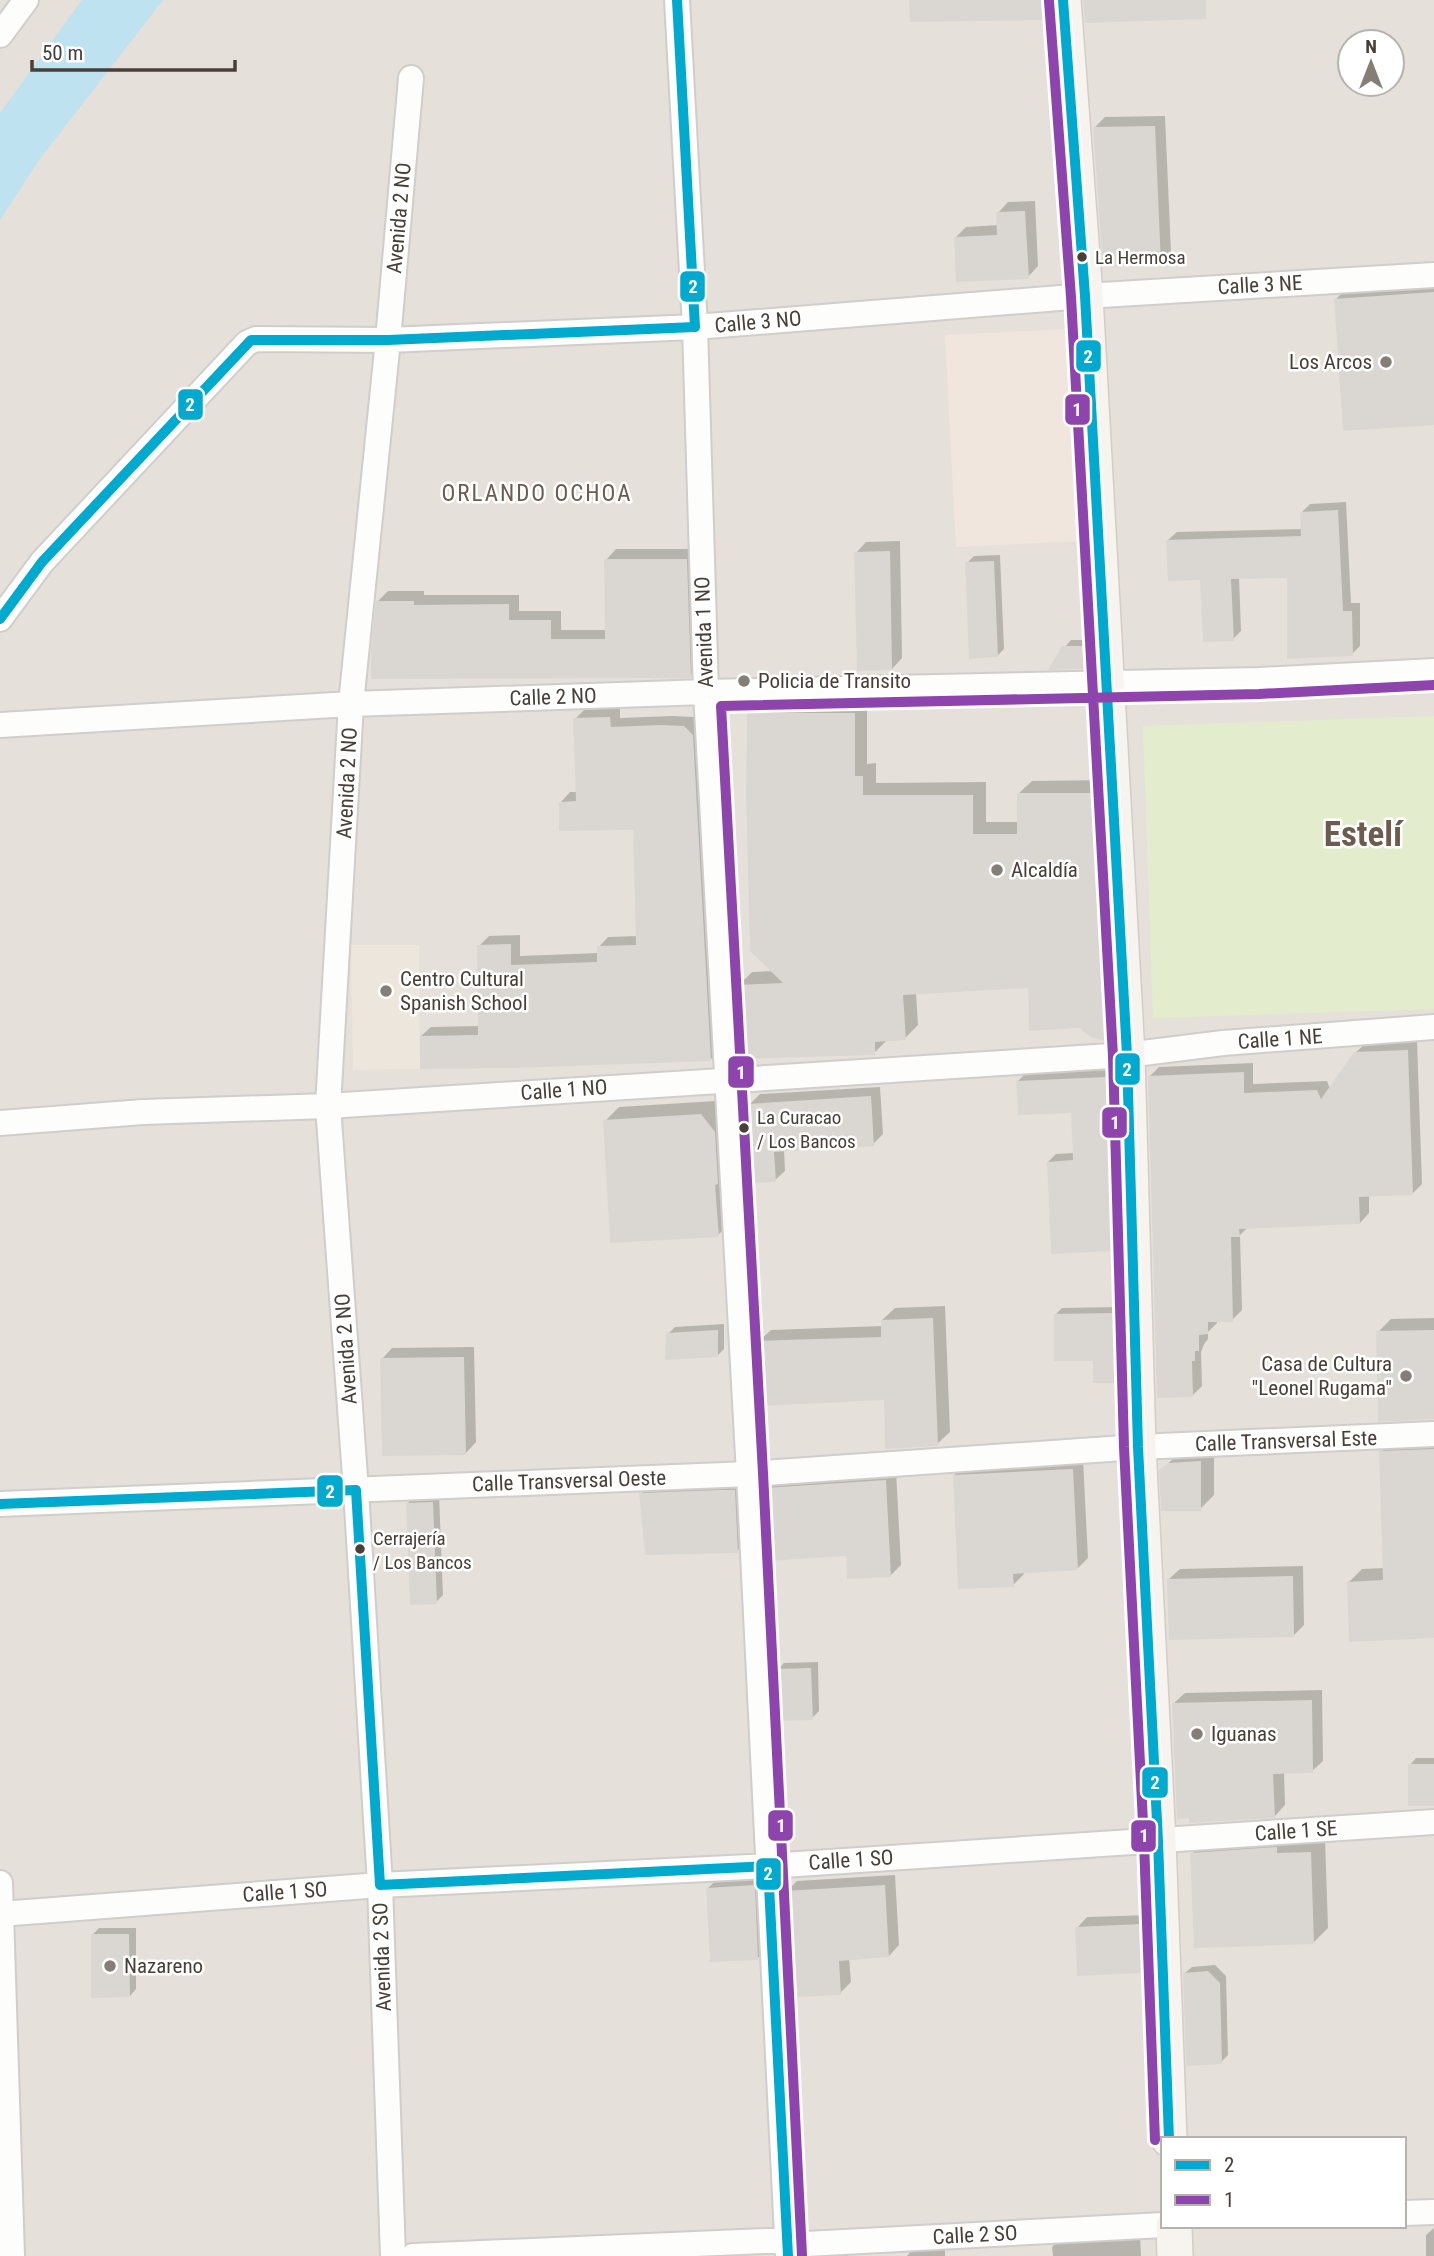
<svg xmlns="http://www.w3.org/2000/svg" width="1434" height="2256" font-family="'Roboto Condensed',sans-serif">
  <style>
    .residential { fill: #e5e1da; fill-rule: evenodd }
    .commercial { fill: #f1e6dd }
    .education { fill: #ece6dc }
    .green { fill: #e3eccd }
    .water { fill: #bee2ef }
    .shadow { fill: #0003 }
    .building { fill: #dad7d3 }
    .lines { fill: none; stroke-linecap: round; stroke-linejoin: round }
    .street-casing { stroke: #d0cdca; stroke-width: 28 }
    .secondary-casing { stroke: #d3cdc5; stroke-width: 38 }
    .street { stroke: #fdfdfc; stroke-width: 24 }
    .secondary { stroke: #f7f4f0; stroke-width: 35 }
    .bus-1-casing { stroke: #fff; stroke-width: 16 }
    .bus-2-casing { stroke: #fff; stroke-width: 16 }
    .bus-1 { stroke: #00a9ce; stroke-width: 10 }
    .bus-2 { stroke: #8e44ad; stroke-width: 10 }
    .bus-dot { fill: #484038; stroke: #fff; stroke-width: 2.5 }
    .poi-dot { fill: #847e77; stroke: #fff; stroke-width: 2.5 }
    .labels { text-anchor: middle; stroke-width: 5; stroke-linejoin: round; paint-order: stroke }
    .bus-label { font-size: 19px; fill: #484038; stroke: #fff; text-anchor: start }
    .street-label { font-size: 21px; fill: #484038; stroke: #fff }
    .poi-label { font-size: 21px; fill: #484038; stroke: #fff; text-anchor: start }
    .neighbourhood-label { font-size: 23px; letter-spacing: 2px; fill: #6b5c4f; stroke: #fff }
    .town-label { font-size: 35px; font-weight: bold; fill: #6b5c4f; stroke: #fff }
    .line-badge { stroke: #fff; stroke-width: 2.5 }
    .badge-label { font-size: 19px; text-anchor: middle; font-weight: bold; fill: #fff }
  </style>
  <rect width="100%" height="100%" fill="#f2f0ed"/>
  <path class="residential" d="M0,0H1434V2256H0ZM1350,42H1392V84H1350ZM1163,2139H1404V2226H1163Z"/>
  <path class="commercial" d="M1070,329L1081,541L956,547L945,335Z"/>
  <path class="education" d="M351,945H419L420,1069L353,1070Z"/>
  <path class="green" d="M1434,716V1009L1153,1018L1143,726Z"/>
  <path class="water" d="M82,0H163L39,160L0,220V113Z"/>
  <path class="shadow" d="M911,0H1054V7L1044,18Z
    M1165,116L1171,252L1160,262L1094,128L1105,117Z
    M1035,201L1038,266L1028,277L955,238L966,227L998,225V213L1008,202Z
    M1434,280V423L1336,299L1349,286Z
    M1346,502L1351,603H1360V646L1352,654L1289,576L1239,577L1241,631L1233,639L1202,578L1168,540L1177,532L1303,529L1302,512L1310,504Z
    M900,541L902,658L892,669L856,553L866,542Z
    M616,549H697L700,666L690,676L378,601L388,591H424V595H519V611H561V630H606V560Z
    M1000,555L1004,649L997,656L967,563L974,556Z
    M1071,640H1090L1091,658L1082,667L1064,648Z
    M762,700H867V764L876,763V783L986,782V822H1018V794L1032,781L1105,780L1119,1026L1106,1039L1081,1026L1030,986L916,993L918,1025L905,1038L888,1039L874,1053L739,985L752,972L773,971L749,713Z
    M620,708V718L672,716L694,717L703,725L720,1049L711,1059L421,1036L431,1027L480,1026L479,946L489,936L520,935V956L599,953V947L608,937L638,936L635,828L561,802L570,792H577L575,719L585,709Z
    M1417,1041L1422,1184L1412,1194L1369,1195V1213L1360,1223L1248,1227L1240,1235L1242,1310L1232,1320H1217V1323L1208,1332V1339L1204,1344L1201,1352L1202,1386L1193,1395L1149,1077L1159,1067L1253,1063V1084L1327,1081L1330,1089L1355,1053L1366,1043Z
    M1115,1070L1120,1242L1112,1250L1048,1162L1056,1154L1074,1153L1072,1112L1018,1081L1026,1073Z
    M880,1087L883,1134L873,1144L784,1149L785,1171L775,1180L750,1181L749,1174L754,1169L750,1104L760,1094Z
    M716,1101L729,1118L732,1221L718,1235L605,1121L619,1107Z
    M945,1306L950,1432L937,1444L885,1398L758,1342L771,1330L883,1326L882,1320L895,1308Z
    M1120,1307L1122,1375L1115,1381L1055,1315L1062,1308Z
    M1434,1318V1417L1378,1332L1391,1319Z
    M724,1324V1349L717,1356L668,1334L675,1327Z
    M474,1347L476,1442L466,1453L382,1359L392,1348Z
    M1434,1437V1637L1349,1582L1362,1569L1385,1568L1381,1452L1394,1439Z
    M1214,1448V1495L1200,1509L1161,1470L1176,1456Z
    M1083,1459L1088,1558L1078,1568L1024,1572V1574L1013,1585L954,1475L965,1465Z
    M896,1470L901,1565L890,1576L848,1554L766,1489L777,1478Z
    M745,1480L748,1540L737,1551L641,1494L651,1483Z
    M439,1495L443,1595L436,1602L408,1503L414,1496Z
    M1303,1566L1304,1625L1293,1636L1169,1579L1180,1569Z
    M818,1662L819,1711L812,1718L777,1670L784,1663Z
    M1322,1690L1323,1761L1312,1771L1284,1772L1285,1805L1275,1816L1174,1703L1185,1693Z
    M1416,1758H1434V1804L1410,1765Z
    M1325,1838L1328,1928L1314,1942L1192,1854L1206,1839Z
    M768,1872L772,1944L758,1958L708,1888L723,1874Z
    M895,1875L899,1945L889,1956L849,1958L851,1982L840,1993L797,1956L786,1892L797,1881Z
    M1151,1915L1153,1961L1142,1972L1077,1928L1087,1917Z
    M99,1928H136V1989L130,1996L92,1935Z
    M1215,1965L1226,1976L1228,2055L1221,2062L1185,1973L1192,1967Z
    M1434,2228V2256H1426V2235Z
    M1140,2235L1141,2256H1053L1052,2247L1059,2240Z
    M945,2246V2256H907L914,2247Z
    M848,2251V2256H808Z"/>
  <path class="building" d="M909,0H1043L1044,20L910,22Z
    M1083,0H1206V19L1085,23Z
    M1155,126L1161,264L1103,267L1093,127Z
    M1025,211L1029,279L956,282L954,237L997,235L996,212Z
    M1434,292V425L1343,431L1334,299Z
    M1338,510L1343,611H1352L1353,656L1287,659V578L1231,579L1234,641L1203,642L1200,580L1168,581L1166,540L1301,536L1300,512Z
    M890,551L892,670L857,671L854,552Z
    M604,559H687L691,678L371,679V652L376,601H414V605L509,604V620H551V639H605Z
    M994,561L998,657L969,659L965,562Z
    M1062,646H1084L1085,667L1082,669L1048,670Z
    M747,713H855V776H863V795H973V834H1017V793H1092L1106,1041L1090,1037L1080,1028L1029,1031L1028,988L903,995L906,1040L875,1042V1055L741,1059L737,985L783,983L750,951L746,793Z
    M610,717L611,727L661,725L684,726L693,735L711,1061L512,1068L420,1069V1036L478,1035L477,945L511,944V965L597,962V946L636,945L633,830L559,831V802L576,801L573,718Z
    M1408,1050L1413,1195L1359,1197L1360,1224L1239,1229L1240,1237H1231L1233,1322H1208V1334L1199,1335V1351H1195V1361H1192L1193,1397L1157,1398L1148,1076L1244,1072V1093L1317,1090L1321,1099L1354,1052Z
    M1107,1077L1112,1251L1051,1254L1047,1162L1073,1160L1071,1113L1018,1115L1016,1081Z
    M871,1096L874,1146L774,1152L776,1182L748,1183L747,1173L752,1180L748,1104Z
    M701,1114L715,1132L718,1184L715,1185L719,1237L610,1243L603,1120Z
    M1114,1313L1116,1383H1093V1361H1054V1314Z
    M933,1318L938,1446L885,1449L884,1400L760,1406L757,1341L881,1337V1320Z
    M718,1330V1357L665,1360L666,1333Z
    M1434,1330V1419L1378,1422L1376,1331Z
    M464,1357L466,1455L382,1456L380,1358Z
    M1434,1449V1638L1349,1642L1347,1582L1383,1580L1379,1451Z
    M1201,1461V1511H1161L1159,1470L1168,1463Z
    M1073,1469L1078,1570L1013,1574L1014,1587L958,1589L953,1475Z
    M886,1480L891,1577L847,1579L846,1556L768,1561L765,1488Z
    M720,1490H735L738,1553L645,1555L639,1493Z
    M433,1502L437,1604L410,1605L406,1503Z
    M1293,1576L1294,1637L1169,1640L1167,1579Z
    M811,1668L813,1720L777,1721L776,1669Z
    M1312,1700L1313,1773L1273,1774L1275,1818L1189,1823V1818L1177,1819L1172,1703Z
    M1408,1764H1434V1806H1408Z
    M1277,1847V1853L1311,1852L1314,1944L1194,1948L1190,1853Z
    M755,1885L758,1960L710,1962L706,1888Z
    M885,1885L889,1957L839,1961L841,1995L798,1997L795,1958H788L785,1891Z
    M1141,1924L1143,1973L1077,1976L1075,1927Z
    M91,1934H129L130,1997L91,1998Z
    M1208,1971L1220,1983L1222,2064L1186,2066L1183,1973Z"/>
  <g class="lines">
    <defs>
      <path id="street" d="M677,0L695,327L706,692L749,1474L788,2256
        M0,35L26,0
        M0,619L42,562L247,343L256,339L388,340L695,327L1085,296L1434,275
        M0,725L351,704L706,692L1259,680L1434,671
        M0,1123L143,1112L328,1106L1127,1055L1223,1043L1434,1027
        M0,1504L749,1474L1138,1447L1434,1434
        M0,1883L12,2256
        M0,1914L380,1885L768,1866L1434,1822
        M1404,2213L1434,2212
        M393,2256L380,1885L356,1490L328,1106L351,704L388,340L411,78
        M413,2256L765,2241H777L787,2245L1163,2225"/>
      <path id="secondary" d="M1063,0L1085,296L1127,1055L1138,1447L1158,1841L1169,2139
        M1174,2226L1175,2256"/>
    </defs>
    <use href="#street" class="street-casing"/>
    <use href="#secondary" class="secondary-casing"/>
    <use href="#street" class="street"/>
    <use href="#secondary" class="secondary"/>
    <defs>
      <path id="bus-1" d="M1063,0L1085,296L1127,1055L1138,1447L1158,1841L1169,2139
        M0,619L42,562L251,340H388L695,327L677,0
        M0,1504L356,1490L380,1885L768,1866L788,2256"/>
      <path id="bus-2" d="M1049,1L1071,297L1113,1056L1124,1447L1144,1842L1155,2140
        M802,2255L763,1473L721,706L1259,694L1434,685"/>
    </defs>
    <use href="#bus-1" class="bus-1-casing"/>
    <use href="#bus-2" class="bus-2-casing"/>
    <use href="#bus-1" class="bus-1"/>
    <use href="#bus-2" class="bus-2"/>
  </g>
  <g class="bus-dot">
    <circle cx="1082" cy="257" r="6"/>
    <circle cx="744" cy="1128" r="6"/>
    <circle cx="360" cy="1549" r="6"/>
  </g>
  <g class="poi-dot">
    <circle cx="1386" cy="362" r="7"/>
    <circle cx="744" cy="681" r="7"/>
    <circle cx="997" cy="870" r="7"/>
    <circle cx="386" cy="991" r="7"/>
    <circle cx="1406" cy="1376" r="7"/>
    <circle cx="1197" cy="1734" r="7"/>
    <circle cx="110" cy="1966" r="7"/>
  </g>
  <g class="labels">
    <g class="bus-label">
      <text x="1095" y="264">La Hermosa</text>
      <text x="757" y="1124">La Curacao<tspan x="757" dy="24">/ Los Bancos</tspan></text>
      <text x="373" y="1545">Cerrajería<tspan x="373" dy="24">/ Los Bancos</tspan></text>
    </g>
    <g class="street-label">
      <text transform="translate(399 218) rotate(-85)" y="7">Avenida 2 NO</text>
      <text transform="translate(1260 285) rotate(-3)" y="7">Calle 3 NE</text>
      <text transform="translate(758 322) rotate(-5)" y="7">Calle 3 NO</text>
      <text transform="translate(704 632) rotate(-92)" y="7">Avenida 1 NO</text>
      <text transform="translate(553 697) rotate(-2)" y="7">Calle 2 NO</text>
      <text transform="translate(347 783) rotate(-87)" y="7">Avenida 2 NO</text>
      <text transform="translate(1280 1039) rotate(-4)" y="7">Calle 1 NE</text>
      <text transform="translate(564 1090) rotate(-4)" y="7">Calle 1 NO</text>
      <text transform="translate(346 1349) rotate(-94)" y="7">Avenida 2 NO</text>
      <text transform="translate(1286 1441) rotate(-2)" y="7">Calle Transversal Este</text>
      <text transform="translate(569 1481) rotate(-2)" y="7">Calle Transversal Oeste</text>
      <text transform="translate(1296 1831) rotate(-4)" y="7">Calle 1 SE</text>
      <text transform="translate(851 1860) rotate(-4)" y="7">Calle 1 SO</text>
      <text transform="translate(285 1892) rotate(-4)" y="7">Calle 1 SO</text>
      <text transform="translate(382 1957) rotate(-92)" y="7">Avenida 2 SO</text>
      <text transform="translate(975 2235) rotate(-3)" y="7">Calle 2 SO</text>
    </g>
    <g class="poi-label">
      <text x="1372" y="369" text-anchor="end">Los Arcos</text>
      <text x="758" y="688">Policia de Transito</text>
      <text x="1011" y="877">Alcaldía</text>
      <text x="400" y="986">Centro Cultural<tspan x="400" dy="24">Spanish School</tspan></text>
      <text x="1392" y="1371" text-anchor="end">Casa de Cultura<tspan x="1392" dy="24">"Leonel Rugama"</tspan></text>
      <text x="1211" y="1741">Iguanas</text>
      <text x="124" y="1973">Nazareno</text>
    </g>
    <g class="neighbourhood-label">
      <text x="537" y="501">ORLANDO OCHOA</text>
    </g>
    <g class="town-label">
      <text x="1363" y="846">Estelí</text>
    </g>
  </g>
  <g class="line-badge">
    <rect x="679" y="270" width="27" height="33" rx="7" fill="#00a9ce"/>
    <rect x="1075" y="339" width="27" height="34" rx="7" fill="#00a9ce"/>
    <rect x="177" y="388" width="27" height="33" rx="7" fill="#00a9ce"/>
    <rect x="1064" y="393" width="27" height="33" rx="7" fill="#8e44ad"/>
    <rect x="1114" y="1052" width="27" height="34" rx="7" fill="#00a9ce"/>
    <rect x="727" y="1055" width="28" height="34" rx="7" fill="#8e44ad"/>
    <rect x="1101" y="1106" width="27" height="33" rx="7" fill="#8e44ad"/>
    <rect x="316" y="1474" width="28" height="34" rx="7" fill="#00a9ce"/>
    <rect x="1141" y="1766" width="28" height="33" rx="7" fill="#00a9ce"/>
    <rect x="767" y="1809" width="27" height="33" rx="7" fill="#8e44ad"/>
    <rect x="1130" y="1819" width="27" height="34" rx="7" fill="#8e44ad"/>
    <rect x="755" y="1857" width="27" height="34" rx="7" fill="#00a9ce"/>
  </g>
  <g class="badge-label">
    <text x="693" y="293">2</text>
    <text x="1088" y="363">2</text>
    <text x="190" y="411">2</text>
    <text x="1077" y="416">1</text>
    <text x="1127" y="1076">2</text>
    <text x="741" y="1079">1</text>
    <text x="1115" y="1129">1</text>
    <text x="330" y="1498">2</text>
    <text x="1155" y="1789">2</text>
    <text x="781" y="1832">1</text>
    <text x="1144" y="1842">1</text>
    <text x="768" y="1880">2</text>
  </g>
  <rect x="1161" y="2137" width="245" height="91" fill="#ffffff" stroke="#b6b3af" stroke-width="2"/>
  <rect x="1175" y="2160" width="35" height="10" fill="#00a9ce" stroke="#b6b3af" stroke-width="2"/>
  <text x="1224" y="2172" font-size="21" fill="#484038">2</text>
  <rect x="1175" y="2195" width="35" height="10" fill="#8e44ad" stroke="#b6b3af" stroke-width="2"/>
  <text x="1224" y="2207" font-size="21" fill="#484038">1</text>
  <g transform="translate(1371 63)"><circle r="33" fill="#ffffff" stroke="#b6b3af" stroke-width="2"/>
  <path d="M0-5L12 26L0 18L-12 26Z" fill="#847e77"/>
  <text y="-10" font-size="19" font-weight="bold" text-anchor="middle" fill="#484038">N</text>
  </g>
  <path d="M32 60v10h203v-10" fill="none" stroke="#484038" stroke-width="3.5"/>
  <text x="42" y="60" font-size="21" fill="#484038" stroke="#ffffff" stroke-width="5" paint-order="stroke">50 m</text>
</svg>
